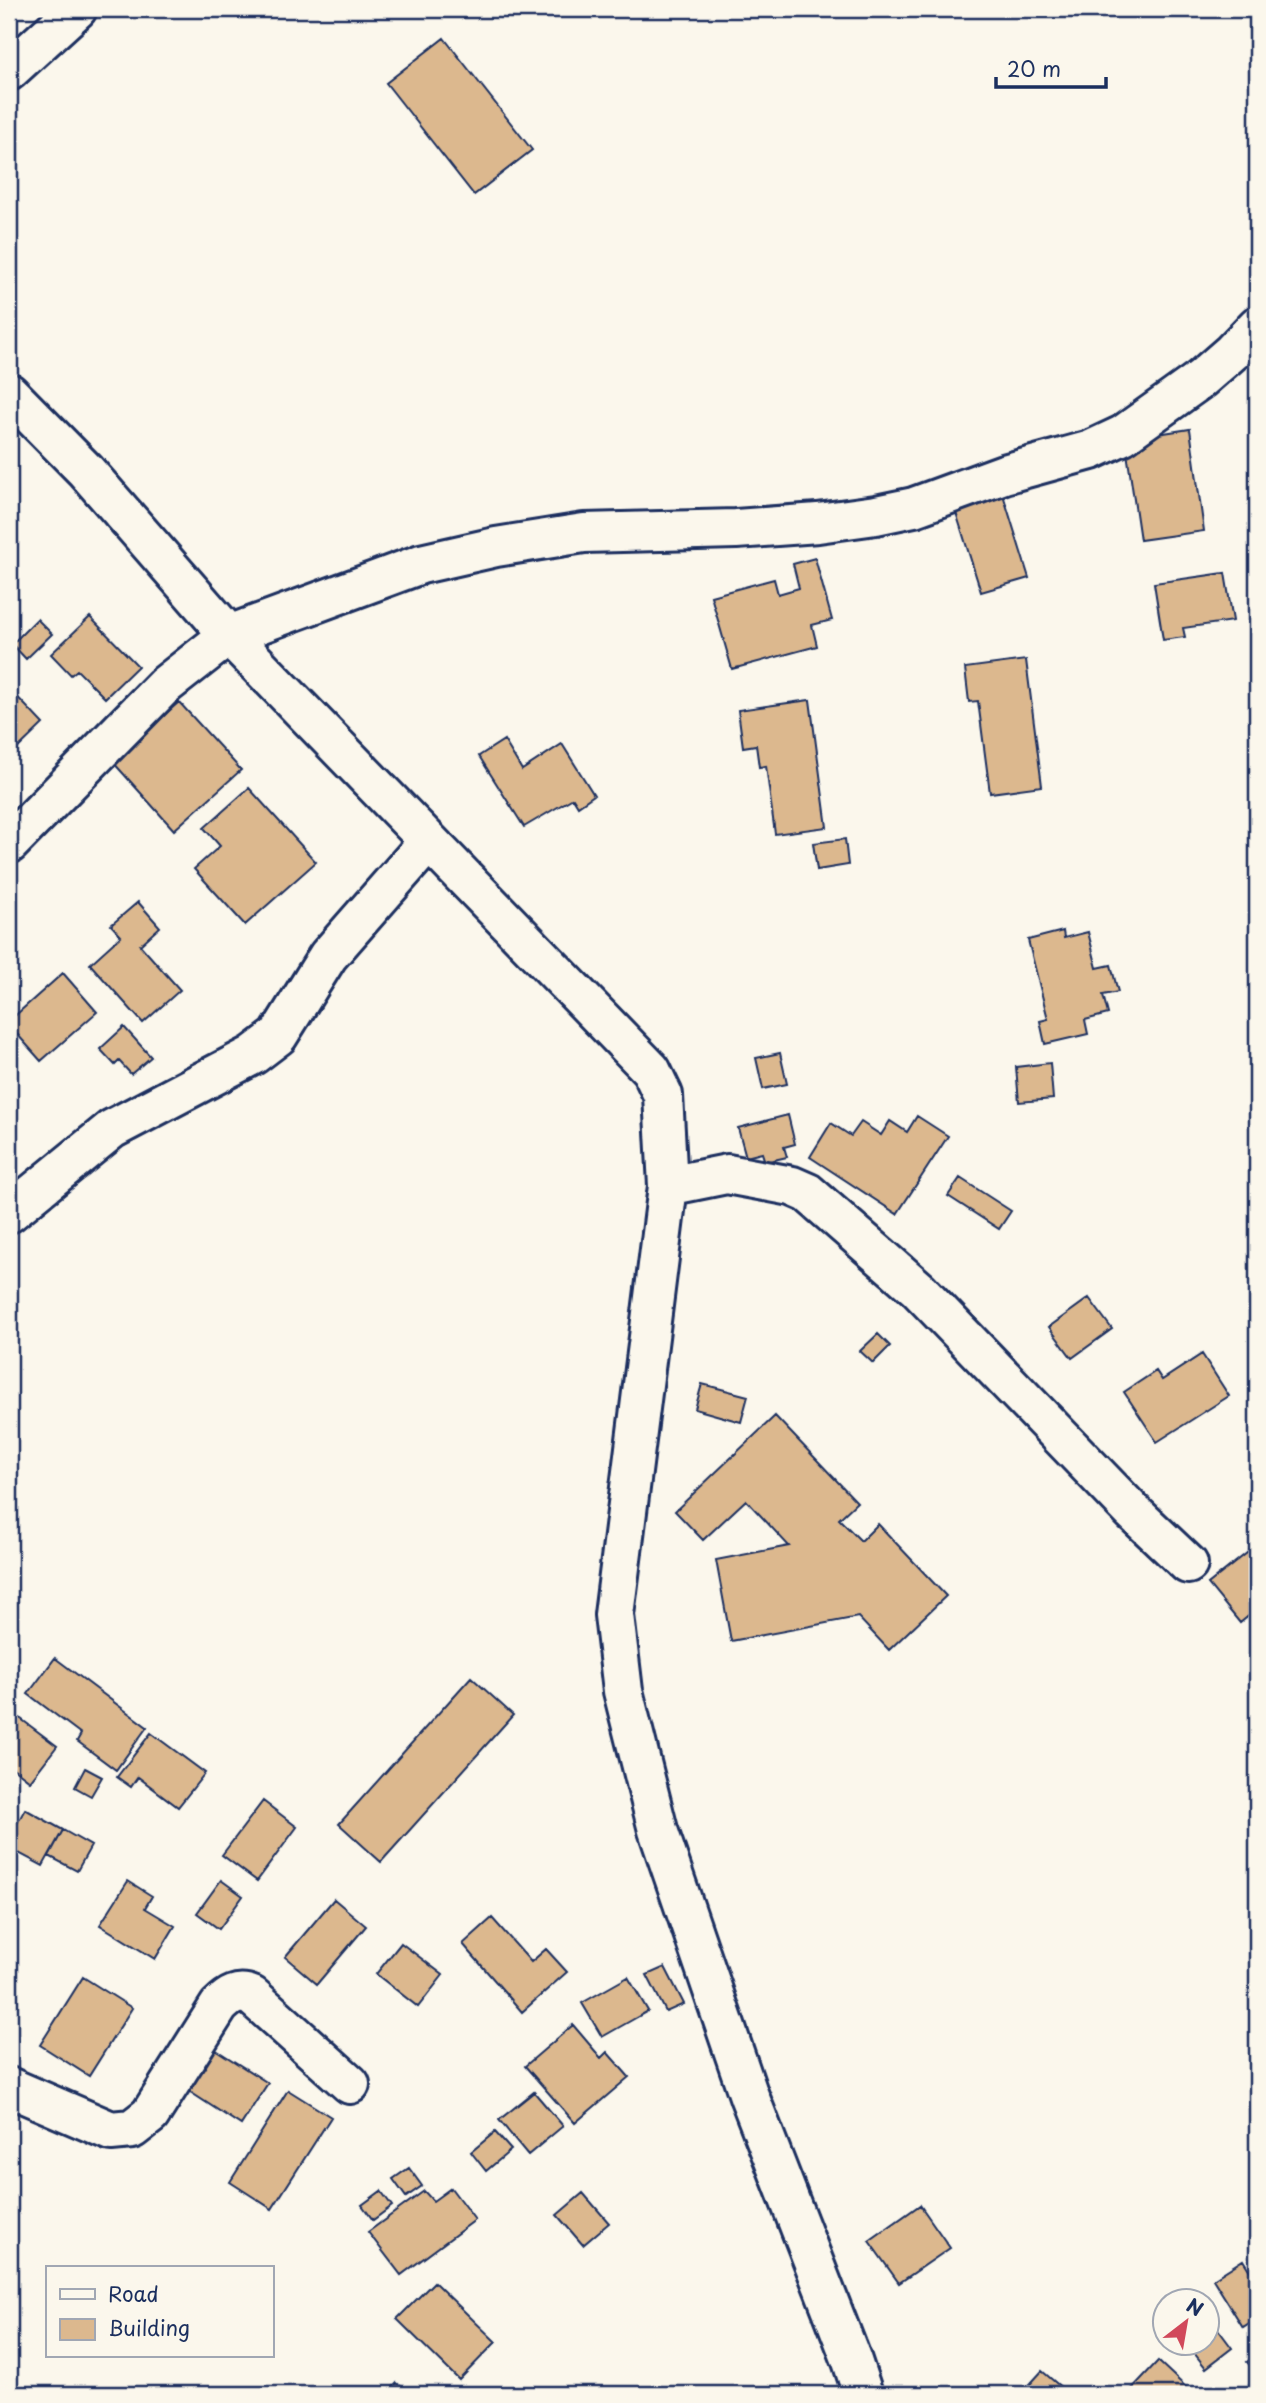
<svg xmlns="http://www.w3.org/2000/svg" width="1266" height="2403" font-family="'Playpen Sans',sans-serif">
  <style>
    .building { fill: #dcb88e; stroke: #1b2f5e; stroke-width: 2 }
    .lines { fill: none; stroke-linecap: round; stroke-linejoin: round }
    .minor-casing { stroke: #1b2f5e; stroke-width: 44 }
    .minor { stroke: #fbf7ec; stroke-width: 38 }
  </style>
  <rect width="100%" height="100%" fill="#fbf7ec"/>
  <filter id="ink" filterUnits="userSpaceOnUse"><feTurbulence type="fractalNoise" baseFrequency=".0143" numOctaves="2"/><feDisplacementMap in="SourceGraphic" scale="14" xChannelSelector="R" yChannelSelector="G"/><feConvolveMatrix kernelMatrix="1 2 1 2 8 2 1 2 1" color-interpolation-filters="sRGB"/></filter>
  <g filter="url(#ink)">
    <path class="building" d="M444,38L532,150L474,195L386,83Z
      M1190,429L1204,531L1140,540L1125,439Z
      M1001,488L1029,578L981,592L953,503Z
      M815,558L832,620L812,625L817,646L732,669L711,596L774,579L778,594L799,588L793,564Z
      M1225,573L1233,621L1183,628L1185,637L1163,640L1154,583Z
      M90,617L138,666L105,698L77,670L71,675L51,654Z
      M37,619L52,634L26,659L12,644Z
      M1026,660L1042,786L990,793L978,701L969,702L965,668Z
      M9,688L43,724L14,752L9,747Z
      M810,700L827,827L775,834L766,766L759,767L756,745L743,747L738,710Z
      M179,702L241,770L174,830L112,761Z
      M504,740L522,770L562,744L594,795L578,806L573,798L524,827L479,756Z
      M249,788L316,862L245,925L194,869L220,846L204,828Z
      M845,839L848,865L817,870L813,843Z
      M138,902L160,927L140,945L180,990L143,1023L90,964L121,936L111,925Z
      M1063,931L1064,938L1088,932L1097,968L1111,965L1118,992L1103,995L1108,1014L1085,1020L1088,1034L1045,1044L1040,1021L1048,1019L1028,940Z
      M63,973L97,1012L41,1061L9,1025V1021Z
      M124,1027L151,1057L131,1074L119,1061L115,1065L100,1049Z
      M780,1053L787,1084L763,1089L756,1058Z
      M1050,1063L1053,1099L1019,1102L1016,1067Z
      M788,1115L795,1144L784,1147L787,1157L765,1162L762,1153L746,1157L738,1128Z
      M917,1116L948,1136L897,1214L810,1157L831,1123L851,1136L861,1122L881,1135L890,1121L907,1132Z
      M960,1178L1011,1211L999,1229L948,1196Z
      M1089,1298L1112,1329L1072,1358L1049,1327Z
      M878,1334L890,1346L873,1363L860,1351Z
      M1202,1354L1229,1396L1157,1442L1124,1392L1156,1371L1162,1380Z
      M702,1384L748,1396L741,1422L695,1409Z
      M775,1416L857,1502L839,1519L861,1541L878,1524L946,1596L889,1650L858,1617L731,1641L716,1560L789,1546L746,1500L703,1540L675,1511Z
      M1252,1549L1257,1556V1609L1240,1623L1208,1584Z
      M55,1658L147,1727L116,1770L77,1741L81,1734L28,1694Z
      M471,1677L513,1715L381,1862L339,1824Z
      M9,1710L57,1746L30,1781L9,1765Z
      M151,1733L205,1773L178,1807L138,1777L131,1787L117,1777Z
      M85,1768L102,1777L91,1796L75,1787Z
      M263,1801L297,1827L257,1881L222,1855Z
      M25,1809L63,1830L43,1866L9,1848V1838Z
      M63,1830L91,1846L77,1871L49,1856Z
      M221,1880L243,1896L219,1929L197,1913Z
      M128,1881L152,1896L145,1908L175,1926L155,1959L100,1925Z
      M334,1899L366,1926L317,1984L285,1957Z
      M492,1918L531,1962L546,1949L567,1972L522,2012L463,1944Z
      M401,1943L443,1975L418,2007L376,1974Z
      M665,1967L684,2004L666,2012L647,1975Z
      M83,1977L132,2008L89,2076L40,2045Z
      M628,1977L648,2011L602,2037L582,2003Z
      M573,2025L601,2058L607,2052L629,2077L575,2123L525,2066Z
      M210,2046L268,2083L241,2125L184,2088Z
      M288,2090L331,2117L272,2209L230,2182Z
      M534,2092L563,2126L528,2155L499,2120Z
      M495,2132L511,2150L486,2171L471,2152Z
      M409,2168L422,2186L406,2197L393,2179Z
      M451,2188L475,2220L401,2275L368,2232L424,2191L433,2201Z
      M381,2191L392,2206L373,2220L362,2205Z
      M583,2193L609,2223L583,2245L557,2215Z
      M920,2205L950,2248L899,2283L869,2241Z
      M1243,2260L1257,2282V2318L1243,2327L1213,2279Z
      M434,2282L496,2342L459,2380L397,2319Z
      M1206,2313L1232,2348L1206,2368L1187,2344H1206Z
      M1257,2354V2374L1247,2362Z
      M1158,2361L1189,2390L1185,2394H1127Z
      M1042,2371L1069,2394H1021Z
      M397,2383L410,2394H387Z"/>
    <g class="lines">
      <defs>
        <path id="minor" d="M9,71L77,9
          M9,393L86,471L229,635L651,1070L663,1095L668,1186L614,1615L623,1691L658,1830L749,2096L852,2361L863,2394
          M9,844L164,686L229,635L421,564L496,547L584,533L736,529L818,523L876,515L914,507L1004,474L1091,450L1123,435L1201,379L1232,352L1257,326
          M668,1186L727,1174L792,1186L808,1193L918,1289L1132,1511L1188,1564
          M9,1213L112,1129L253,1055L278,1036L328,956L428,842
          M9,2087L111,2131L132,2129L150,2115L219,2006C229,1996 238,1990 252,1996L350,2084"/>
      </defs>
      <use href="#minor" class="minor-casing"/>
      <use href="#minor" class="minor"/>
    </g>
  </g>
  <rect width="1266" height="2403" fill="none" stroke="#fbf7ec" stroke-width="35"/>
  <rect x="18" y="18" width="1231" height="2368" fill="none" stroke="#1b2f5e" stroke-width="2.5" filter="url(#ink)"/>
  <rect x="46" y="2266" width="228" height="91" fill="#fbf7ec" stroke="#a1a7b3" stroke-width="2"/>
  <rect x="60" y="2289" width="35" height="10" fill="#fbf7ec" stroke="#a1a7b3" stroke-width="2"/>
  <text x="108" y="2302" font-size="21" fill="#1b2f5e">Road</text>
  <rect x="60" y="2319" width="35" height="21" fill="#dcb88e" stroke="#a1a7b3" stroke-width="2"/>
  <text x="108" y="2336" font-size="21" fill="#1b2f5e">Building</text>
  <g transform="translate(1186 2322) rotate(31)"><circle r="33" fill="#fbf7ec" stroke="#a1a7b3" stroke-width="2"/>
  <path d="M0-5L12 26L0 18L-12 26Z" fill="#d1495b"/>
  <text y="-10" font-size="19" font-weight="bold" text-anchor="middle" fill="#1b2f5e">N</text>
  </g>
  <path d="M996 77v10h110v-10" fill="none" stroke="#1b2f5e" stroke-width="3.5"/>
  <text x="1007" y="77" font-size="21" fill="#1b2f5e" stroke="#fbf7ec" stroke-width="5" paint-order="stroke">20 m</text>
</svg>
